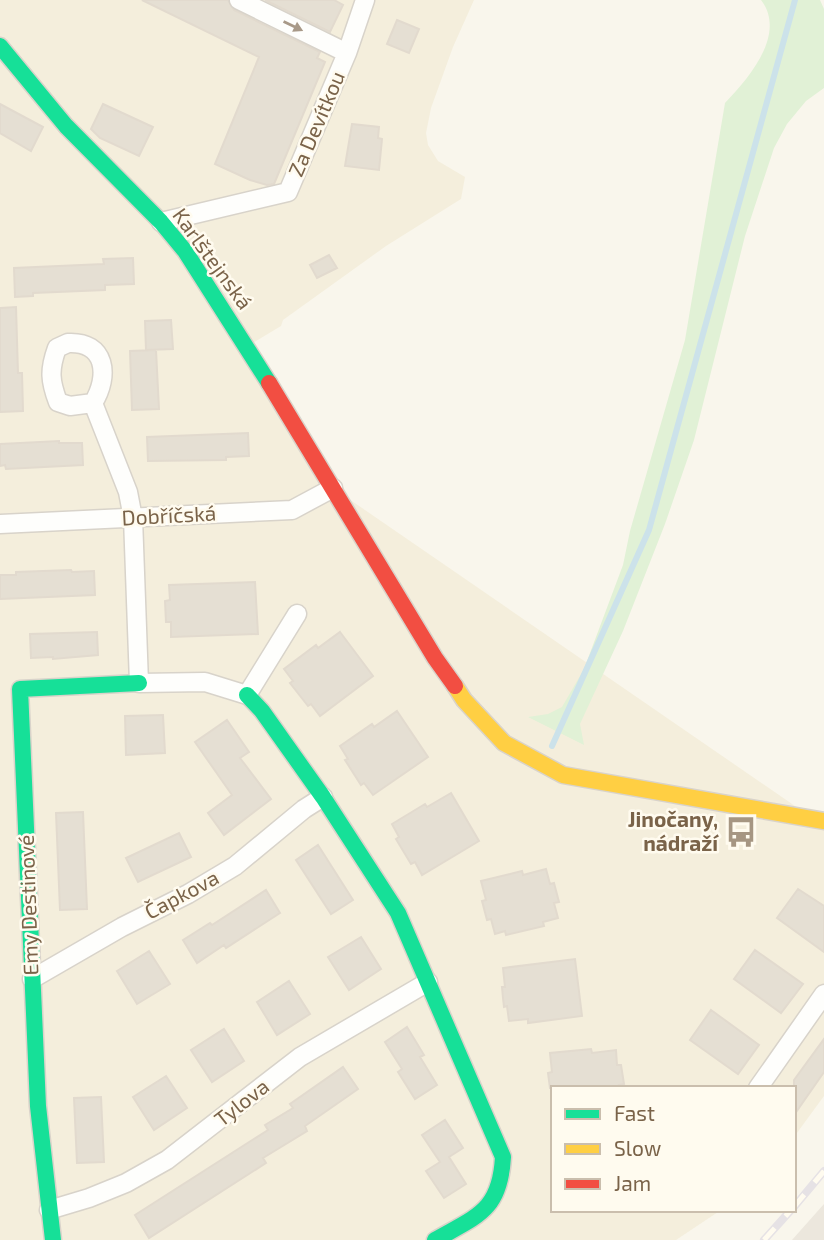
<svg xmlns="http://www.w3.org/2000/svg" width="824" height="1240" font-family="'Exo 2',sans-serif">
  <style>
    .residential { fill: #f4eedc }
    .industrial { fill: #ece7dd }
    .green { fill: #e1f1d6 }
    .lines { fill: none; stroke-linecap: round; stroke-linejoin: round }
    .stream { stroke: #cce2ea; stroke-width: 6 }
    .building { fill: #e5dfd3; stroke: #e2dace; stroke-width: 2 }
    .street-casing { stroke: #d8d3ca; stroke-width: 21 }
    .fast-casing { stroke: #d9d3ca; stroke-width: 19 }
    .slow-casing { stroke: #d9d3ca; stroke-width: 19 }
    .jam-casing { stroke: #d9d3ca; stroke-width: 19 }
    .street { stroke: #fefefc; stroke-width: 18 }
    .fast { stroke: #16e098; stroke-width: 16 }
    .slow { stroke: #ffcf43; stroke-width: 16 }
    .jam { stroke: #f24e42; stroke-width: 16 }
    .rail-casing { stroke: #e6e2e5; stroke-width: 8 }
    .rail { stroke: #fffbef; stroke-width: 5; stroke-dasharray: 16; stroke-linecap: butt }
    .oneway { fill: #a89988 }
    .labels { text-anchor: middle; stroke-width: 5; stroke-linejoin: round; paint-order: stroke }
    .street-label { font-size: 21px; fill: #7a6349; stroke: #fffbef }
    .poi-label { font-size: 21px; font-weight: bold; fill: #7a6349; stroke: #fffbef; text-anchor: end }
  </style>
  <rect width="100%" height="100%" fill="#f9f6ec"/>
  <path class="residential" d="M0,0H474L453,47L431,108L426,133L428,145L438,161L465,177L461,199L386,246L283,320L281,326L248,346L333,488L824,826V1096L794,1137V1088H553V1210H721L676,1240H0Z"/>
  <path class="industrial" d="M824,1204V1240H792Z"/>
  <path class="green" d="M761,0H820L824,9V88L806,101L787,124L774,148L745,236L694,440L665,524L623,631L580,724L584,745L528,717L548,714L562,707L584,669L623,565L630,531L685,340L725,103C749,78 787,34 761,0Z"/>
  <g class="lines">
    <path class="stream" d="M552,746L649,530L795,0"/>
  </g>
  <path class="building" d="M142,0H228L234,10L320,52L317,58L325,62L274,184L267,185L250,180L215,164L259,57Z
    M265,0H334L343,5L330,32Z
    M397,20L419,29L409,53L387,44Z
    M0,104L43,127L31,151L0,133Z
    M103,104L153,127L139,156L100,138L91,129Z
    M352,124L379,127L378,138L382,139L379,170L345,166Z
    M329,255L337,268L317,278L310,265Z
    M133,258L134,284L105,285V290L33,293V296L15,297L14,268L104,264L103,259Z
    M16,307L18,373H22L23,411L0,412V308Z
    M171,320L173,349L146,350L145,321Z
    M156,350L159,409L132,410L130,351Z
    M248,433L249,456L226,457V460L148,461L147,437Z
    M59,441V443H82L83,465L6,469L5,465L0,466V444Z
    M71,570L72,572L94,571L95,595L0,599V575H16V572Z
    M255,582L258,634L171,637V622H166L165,601L170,600L169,585Z
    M97,632L98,655L53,659V657L31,658L30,634Z
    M340,632L373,676L320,716L311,704L308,706L290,683L293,681L284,669L316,645L318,648Z
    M397,711L428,757L373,795L364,783L361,785L345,760L348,759L340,746L372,724L374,727Z
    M163,715L165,753L126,755L125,716Z
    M227,720L249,752L240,758L271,799L224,835L208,813L232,795L195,742Z
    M451,793L479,841L422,875L415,862L411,864L396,839L399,837L392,824L425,804L427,807Z
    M83,812L87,909L60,910L56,813Z
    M179,833L191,857L138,882L126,858Z
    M318,845L353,900L331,914L296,860Z
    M546,869L550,884L554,883L559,902L554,903L558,918L543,922L544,926L506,935L505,931L495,934L491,919L487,920L482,901L486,900L481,881L522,871L523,875Z
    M798,889L824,906V952L777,918Z
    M266,890L280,913L226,948L224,945L197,963L183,940L210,923L212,925Z
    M361,937L381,969L349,990L328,957Z
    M755,950L803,984L781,1013L734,979Z
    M149,951L170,984L137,1004L117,971Z
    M575,959L582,1016L528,1023V1019L509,1021L507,1006L504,1007L503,998L502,987H505L503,968Z
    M289,981L310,1014L277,1035L257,1002Z
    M711,1010L759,1045L738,1074L690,1040Z
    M407,1027L424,1055L420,1057L437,1085L415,1099L398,1072L402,1069L385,1042Z
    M224,1029L244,1061L212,1082L191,1050Z
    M824,1039V1072L794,1115V1080Z
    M591,1049L592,1053L616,1050L617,1065H621L624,1084L619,1085L620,1088H550L548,1073L552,1072L550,1053Z
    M343,1067L358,1089L305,1126L307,1131L263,1158L266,1163L149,1238L135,1215L268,1130L265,1125L293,1108L290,1104Z
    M166,1076L187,1108L154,1130L133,1097Z
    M101,1097L104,1162L77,1163L74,1098Z
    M445,1120L463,1148L449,1157L466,1184L444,1198L426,1171L440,1162L422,1135Z"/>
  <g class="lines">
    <defs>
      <path id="street" d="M239,0L347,53
        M161,222L288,192L347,53L365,0
        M68,343C106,341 110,376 93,403L70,406L58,402C50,381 49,370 57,348Z
        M93,403L128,492L133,518L139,683L205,682L247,695L297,614
        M0,524L292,510L333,488
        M32,979L122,927L188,894L235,866L304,809L323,797
        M758,1088L824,994
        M49,1210L89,1198L126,1183L167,1160L300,1057L428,982"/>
      <path id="fast" d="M0,46L66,126L161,222L185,251L269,383
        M247,695L262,711L323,797L398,913L503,1157C500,1211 477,1216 435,1240
        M53,1240L38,1106L20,689L139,683"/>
      <path id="slow" d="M455,686L464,700L504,743L563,775L824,821"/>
      <path id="jam" d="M269,383L435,658L455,686"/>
    </defs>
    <use href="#street" class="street-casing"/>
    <use href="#fast" class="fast-casing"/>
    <use href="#slow" class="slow-casing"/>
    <use href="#jam" class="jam-casing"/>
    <use href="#street" class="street"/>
    <use href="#fast" class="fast"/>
    <use href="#slow" class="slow"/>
    <use href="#jam" class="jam"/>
    <defs>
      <path id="rail" d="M794,1207L824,1171
        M764,1240L791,1210"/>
    </defs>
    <use href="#rail" class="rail-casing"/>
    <use href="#rail" class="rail"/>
  </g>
  <defs><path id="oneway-solid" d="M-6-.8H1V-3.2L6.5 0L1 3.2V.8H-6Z" transform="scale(1.75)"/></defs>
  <use class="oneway" href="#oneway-solid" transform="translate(293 26) rotate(26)"/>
  <defs>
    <symbol id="bus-bare" viewBox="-9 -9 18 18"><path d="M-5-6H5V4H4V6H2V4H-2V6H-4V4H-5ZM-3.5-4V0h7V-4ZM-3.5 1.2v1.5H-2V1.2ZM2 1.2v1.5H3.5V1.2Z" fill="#a69682" stroke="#fffbef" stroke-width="2.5" paint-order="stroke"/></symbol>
  </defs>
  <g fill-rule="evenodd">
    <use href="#bus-bare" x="719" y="810" width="44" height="44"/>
  </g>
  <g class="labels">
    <g class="street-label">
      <text transform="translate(317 124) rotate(-67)" y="7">Za Devítkou</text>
      <text transform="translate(212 259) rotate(54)" y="7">Karlštejnská</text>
      <text transform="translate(169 516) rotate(-3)" y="7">Dobříčská</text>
      <text transform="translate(182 895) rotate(-28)" y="7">Čapkova</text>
      <text transform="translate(29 905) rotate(-92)" y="7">Emy Destinové</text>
      <text transform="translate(242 1103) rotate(-38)" y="7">Tylova</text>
    </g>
    <g class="poi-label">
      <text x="718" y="827">Jinočany,<tspan x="718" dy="24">nádraží</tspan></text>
    </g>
  </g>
  <rect x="551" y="1086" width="245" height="126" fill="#fffbef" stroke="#cabead" stroke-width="2"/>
  <rect x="565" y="1109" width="35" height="10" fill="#16e098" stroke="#cabead" stroke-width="2"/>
  <text x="614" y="1121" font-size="21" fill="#7a6349">Fast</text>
  <rect x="565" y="1144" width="35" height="10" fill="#ffcf43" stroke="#cabead" stroke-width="2"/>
  <text x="614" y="1156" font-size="21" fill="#7a6349">Slow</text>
  <rect x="565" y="1179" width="35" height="10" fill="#f24e42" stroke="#cabead" stroke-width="2"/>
  <text x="614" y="1191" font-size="21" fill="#7a6349">Jam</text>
</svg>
